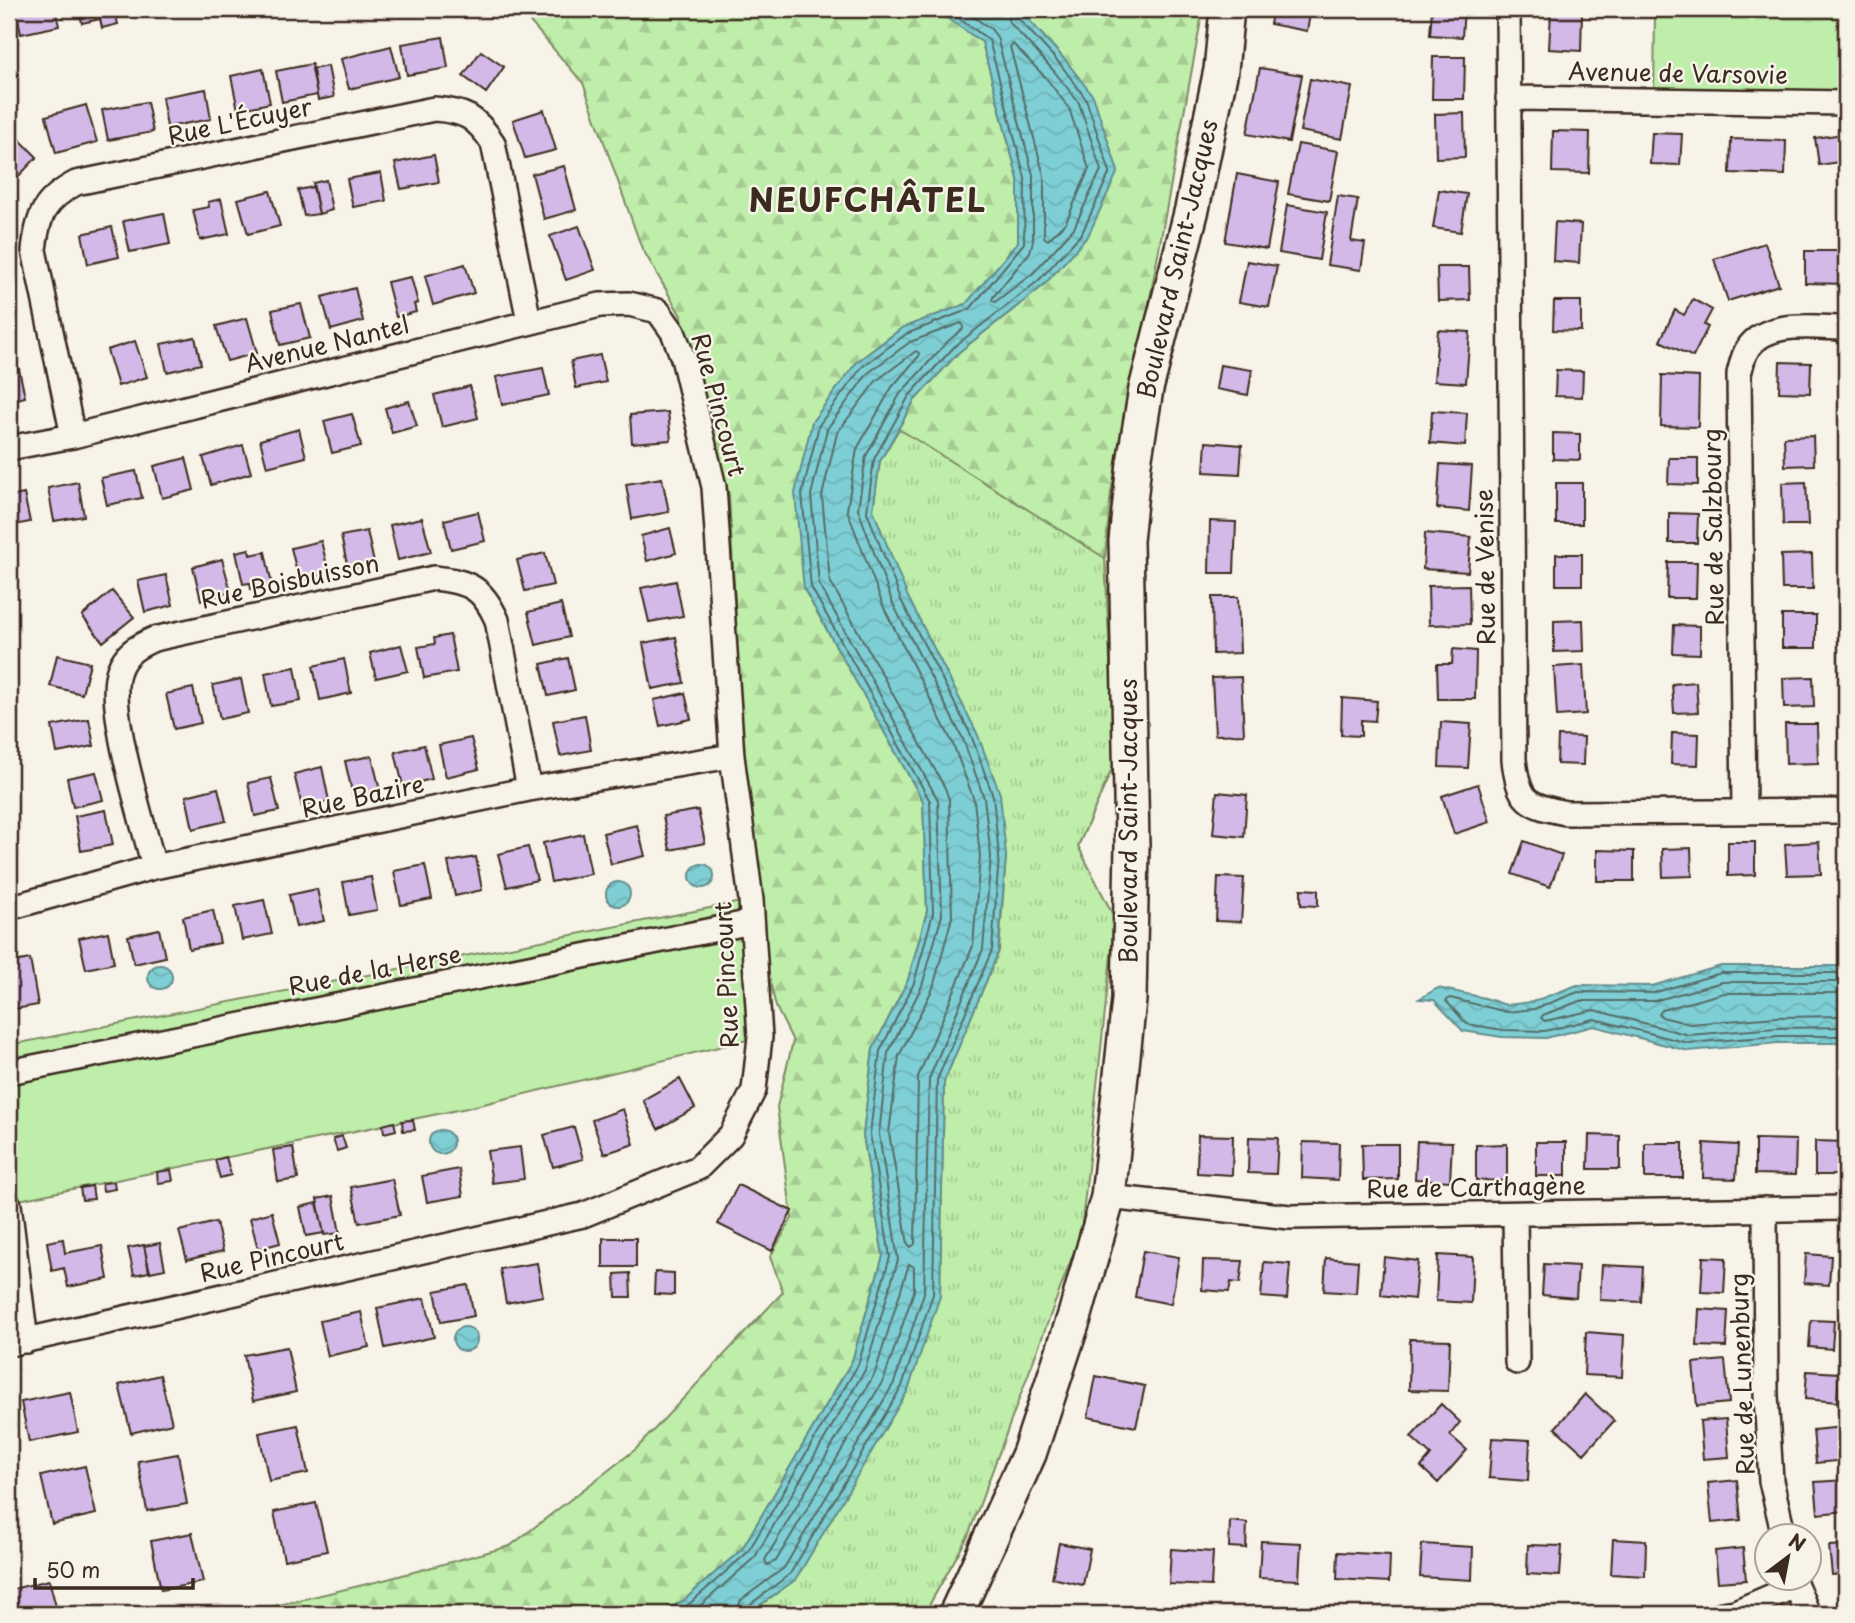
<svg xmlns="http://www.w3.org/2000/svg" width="1855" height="1623" font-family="'Playpen Sans',sans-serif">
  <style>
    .grass { fill: #bfedaa; stroke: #7d8c64; stroke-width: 2 }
    .forest { fill: url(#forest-firs); stroke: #7d8c64; stroke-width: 2 }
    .park { fill: url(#park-tufts); stroke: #7d8c64; stroke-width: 2 }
    .water { fill: url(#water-waves); stroke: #638d8c; stroke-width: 2 }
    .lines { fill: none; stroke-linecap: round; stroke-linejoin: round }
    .shore { stroke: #566c67; stroke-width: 2 }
    .building { fill: #d3b9e8; stroke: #3b2a1e; stroke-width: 2 }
    .street-casing { stroke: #3b2a1e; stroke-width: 28 }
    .secondary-casing { stroke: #3b2a1e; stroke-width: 38 }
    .street { stroke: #f7f3e8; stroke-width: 23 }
    .secondary { stroke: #f7f3e8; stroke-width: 33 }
    .labels { text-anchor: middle; stroke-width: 5; stroke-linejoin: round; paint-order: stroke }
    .street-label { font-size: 24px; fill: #3b2a1e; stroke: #f7f3e8 }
    .district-label { font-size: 32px; font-weight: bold; letter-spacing: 2px; fill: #3b2a1e; stroke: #f7f3e8 }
  </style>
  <defs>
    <pattern id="forest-firs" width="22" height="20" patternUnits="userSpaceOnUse" patternTransform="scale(1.75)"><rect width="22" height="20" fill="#bfedaa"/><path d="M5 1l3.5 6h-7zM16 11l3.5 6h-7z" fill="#a5cb92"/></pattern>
    <pattern id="park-tufts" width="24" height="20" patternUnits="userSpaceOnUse" patternTransform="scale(1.75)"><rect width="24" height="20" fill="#bfedaa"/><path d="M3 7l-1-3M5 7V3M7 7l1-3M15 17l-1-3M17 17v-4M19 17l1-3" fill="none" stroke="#a5cb92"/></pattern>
    <pattern id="water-waves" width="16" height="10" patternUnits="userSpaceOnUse" patternTransform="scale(1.75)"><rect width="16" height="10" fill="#7ecfd5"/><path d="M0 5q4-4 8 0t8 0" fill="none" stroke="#6eb2b6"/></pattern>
  </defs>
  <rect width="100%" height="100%" fill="#f7f3e8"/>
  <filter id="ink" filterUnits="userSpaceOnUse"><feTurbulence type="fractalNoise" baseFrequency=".0143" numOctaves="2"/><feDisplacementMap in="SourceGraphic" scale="14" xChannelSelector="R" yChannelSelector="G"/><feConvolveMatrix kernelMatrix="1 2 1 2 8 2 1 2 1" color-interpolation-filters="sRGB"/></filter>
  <g filter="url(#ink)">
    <path class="grass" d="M1655,9H1846V103L1654,100Z
      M751,900L760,1037L467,1108L9,1202V1045Z"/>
    <path class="forest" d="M519,9H934L982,42L1018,179V242L966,304L902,328L857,362L812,422L804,589L923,801L927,911L908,980L873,1049L863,1135L883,1256L852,1361L742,1549L683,1601L659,1614H241L384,1580L510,1546L636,1449L783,1292L770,1257L792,1218L777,1107L793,1041L776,1007L751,900L729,495L681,316L641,246L583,83Z
      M1019,9H1203L1148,309L1111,492L1105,558L1115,762L1078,846L1115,919L968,1536L924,1614H748L796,1579L940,1296L944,1081L999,951L1006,856L880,461L914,401L959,352L1043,286L1066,61Z"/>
    <path class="park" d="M899,429L1105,558L1115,762L1078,846L1115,919L1081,1233L968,1536L924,1614H748L796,1579L940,1296L944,1081L999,951L1006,856L873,510L880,461Z"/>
    <path class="water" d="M934,9H1019L1066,61L1093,96L1118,171L1088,236L1043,286L959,352L914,401L880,461L873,510L908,597L977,733L1000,794L1006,856L998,953L944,1082L940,1296L908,1390L796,1579L748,1614H659L683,1601L742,1549L852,1361L883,1256L863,1135L873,1049L908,980L927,911L923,801L804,589L795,493L812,422L857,362L902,328L966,304L1018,242V179L982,42Z
      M690 876a12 12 0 1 1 24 0a12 12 0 1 1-24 0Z
      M606 894a12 12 0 1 1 24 0a12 12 0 1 1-24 0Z
      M148 977a12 12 0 1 1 24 0a12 12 0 1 1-24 0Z
      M1721,966H1846V1043H1778L1688,1051L1594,1026L1546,1038L1502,1037L1463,1031L1434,1000L1419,999L1438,988L1485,998L1506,1005L1532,1002L1577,985L1652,986Z
      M429 1142a12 12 0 1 1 24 0a12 12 0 1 1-24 0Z
      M453 1339a12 12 0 1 1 24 0a12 12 0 1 1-24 0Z"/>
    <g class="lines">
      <path class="shore" d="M962,9L991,29L997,37L1033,175V241L1030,252L993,297L992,300L995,302L1032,274L1074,228L1101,170L1079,103L1054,71L1009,22L1005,9
        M1013,44L1046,78L1069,108L1089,169L1066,222L1048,240L1044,237V176L1010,47Z
        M916,351L919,353V356L892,387L857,449L847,510L884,608L953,744L974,800L980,856L973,946L918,1077L915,1244L911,1247L908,1244L889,1133L899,1056L933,988L952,917L949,799L945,788L830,581L822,496L837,433L876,381Z
        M1846,973H1721L1653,993L1578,992L1534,1009L1507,1012L1450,998L1446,1001L1467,1024L1503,1030L1545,1031L1594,1019L1688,1043L1778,1036H1846
        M1846,982H1722L1654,1001H1580L1543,1015L1541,1018L1545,1021L1594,1010L1689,1035L1777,1028L1846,1027
        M1846,993H1724L1662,1010L1659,1014L1662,1017L1690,1024L1777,1017L1846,1016
        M909,1264L914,1267V1291L884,1379L776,1561L767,1565L765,1560L875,1373Z
        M673,1614L687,1606L748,1552L858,1365L890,1257L870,1134L880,1051L914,983L933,913L930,801L811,587L802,494L819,425L862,367L906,334L970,309L1024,243L1025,178L989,40L946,9
        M691,1614L755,1557L865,1370L898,1260L879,1134L888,1053L922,986L942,915L938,800L819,584L811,495L827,429L868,373L910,342L961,323L963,325V329L948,341L900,394L866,456L858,509L893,604L963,739L984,798L991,856L983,949L929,1079L924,1293L894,1383L784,1568L741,1600L736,1614
        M744,1614L748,1606L790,1574L902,1386L933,1294L937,1080L992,950L999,856L993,796L971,735L901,600L867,512L874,459L909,396L955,346L1038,281L1082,233L1110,172L1086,99L1061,65L1016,16L1014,9"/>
    </g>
    <path class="building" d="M16,9H55L59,26L21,34Z
      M79,9H114L118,24L102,28L100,19L82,23Z
      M1273,9H1311L1307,31L1270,24Z
      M1432,9H1464L1462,37L1430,35Z
      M1551,11L1582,12L1581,51L1549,49Z
      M443,37L448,68L407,75L402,44Z
      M391,46L399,77L349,89L341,59Z
      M481,51L504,67L486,93L463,76Z
      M1433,57H1465L1464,99H1432Z
      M312,64L317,95L282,102L276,71Z
      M328,66L334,97L318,100L312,69Z
      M1260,68L1302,75L1289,142L1247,134Z
      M263,69L270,103L238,110L231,76Z
      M1310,79L1352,87L1342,139L1300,131Z
      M206,89L211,119L167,127L162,97Z
      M147,102L153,132L108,140L102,110Z
      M86,105L97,142L56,153L46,116Z
      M544,110L556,150L525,158L513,120Z
      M1464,113L1465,157L1436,158L1435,114Z
      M1553,131L1590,132L1589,173L1552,172Z
      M13,133L37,157L17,178L14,176L9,181V137Z
      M1652,133L1682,134L1680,165L1650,164Z
      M1843,134L1846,161L1819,165L1815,138Z
      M1731,139L1786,141L1785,175L1730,173Z
      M1298,144L1338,151L1329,201L1288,194Z
      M434,155L439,182L401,189L395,163Z
      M564,166L576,210L544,219L532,174Z
      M381,173L386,201L353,207L347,179Z
      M1237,174L1279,182L1267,249L1225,242Z
      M326,180L332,210L319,214L313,183Z
      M313,187L319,214L304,216L298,190Z
      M1439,190L1467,194L1461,232L1433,228Z
      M270,191L280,226L248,234L238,199Z
      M1338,196L1358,199L1351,241L1365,243L1361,270L1327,265Z
      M221,199L229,234L200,240L193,210L209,207L208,202Z
      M1287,205L1327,212L1319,260L1279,253Z
      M164,213L170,244L130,252L123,221Z
      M1555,222L1581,224L1579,263L1553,261Z
      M579,226L595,270L566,280L550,236Z
      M112,227L119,257L88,264L82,234Z
      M1765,243L1779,285L1728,301L1714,259Z
      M1805,251H1846V284L1805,283Z
      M1247,261L1277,266L1269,307L1239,302Z
      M465,264L474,293L433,305L425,276Z
      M1437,267H1469L1470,300L1438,301Z
      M411,277L418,303L414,304L416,312L396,317L387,282Z
      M355,288L363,321L331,330L322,297Z
      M1693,299L1712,310L1704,325L1708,327L1693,357L1660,341L1675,310L1684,315Z
      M1554,301H1581V331L1553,330Z
      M301,304L310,338L280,345L272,310Z
      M247,318L257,353L227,361L216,326Z
      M9,322L16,352L9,354Z
      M1438,330L1470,332L1466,383L1434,381Z
      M195,337L201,364L167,372L161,344Z
      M135,341L147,377L118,386L107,350Z
      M600,355L606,382L576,388L571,361Z
      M1780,362L1811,363L1810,393L1779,392Z
      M1220,365L1252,370L1248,395L1216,389Z
      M543,368L549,395L502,405L496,377Z
      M19,369L25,397L9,401V372Z
      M1556,370L1583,371L1582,397L1555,396Z
      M1662,375L1699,377L1698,427L1661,426Z
      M470,386L478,418L442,427L434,395Z
      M409,401L417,426L392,433L385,408Z
      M1432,411L1467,413L1465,446L1430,443Z
      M668,412L671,440L632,443L630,415Z
      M352,414L361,446L332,453L324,421Z
      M299,429L306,457L267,467L260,440Z
      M1553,433L1580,434V460L1553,459Z
      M1813,436L1814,465L1785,466L1784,437Z
      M1206,442L1242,445L1240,474L1204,472Z
      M243,445L251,473L211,485L203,457Z
      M186,458L194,490L162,498L154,466Z
      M1669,458H1698V485L1668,484Z
      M1440,464L1472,466L1469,511L1437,508Z
      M136,471L142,498L107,505L101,478Z
      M662,478L669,512L632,519L626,484Z
      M78,482L84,516L54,521L48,488Z
      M1806,482L1808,525H1783L1782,483Z
      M1556,483H1582V524H1556Z
      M24,494L30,522L9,526V497Z
      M478,512L485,541L451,549L444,520Z
      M1669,513L1698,514L1697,543H1669Z
      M422,518L431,552L398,560L390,525Z
      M1210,521L1236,522L1234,573H1209Z
      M670,528L676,553L647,561L641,536Z
      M367,531L374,563L348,569L341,536Z
      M1425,533L1471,537L1468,572L1423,569Z
      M321,541L329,573L299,581L291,548Z
      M249,549L250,555L265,552L272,585L251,589L250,583L243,584L236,552Z
      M545,553L553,585L525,591L517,560Z
      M1556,554H1582V585H1556Z
      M1812,554L1813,589H1782L1781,555Z
      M222,559L231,592L201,600L193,567Z
      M1668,562H1697L1696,598H1667Z
      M166,575L173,605L145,612L138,581Z
      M676,581L683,616L649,622L641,588Z
      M1469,585L1470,624L1429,625L1428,586Z
      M112,591L134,617L103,642L82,616Z
      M1212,597H1238L1240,653L1213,654Z
      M561,604L569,637L536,645L528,612Z
      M1782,615H1816V648H1782Z
      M1583,620L1584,651L1554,652V621Z
      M1674,625L1700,626V654L1673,653Z
      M450,635L457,672L424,678L418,647L435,644L434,638Z
      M676,637L684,683L652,689L643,643Z
      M401,645L408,671L376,678L370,653Z
      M1453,649L1476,651L1475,699H1438L1437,664H1452Z
      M57,655L90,663L82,694L50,686Z
      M568,658L575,690L548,696L541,664Z
      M344,659L351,693L320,700L313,666Z
      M1583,665L1586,714L1557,716L1554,667Z
      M295,667L301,701L271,706L265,673Z
      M1241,677L1244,734L1215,735L1212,678Z
      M1813,677L1814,707L1784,708L1783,678Z
      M241,679L248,713L220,719L213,685Z
      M1696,682L1698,712L1674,713L1672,684Z
      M193,688L201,723L174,729L166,694Z
      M685,693L691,719L660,726L654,700Z
      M1342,698L1377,701L1375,721L1361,720V736L1341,735Z
      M585,715L591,750L560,756L553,721Z
      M89,719L94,746L57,753L52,726Z
      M1441,722L1471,724L1468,768L1439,767Z
      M1785,724H1817L1818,763L1786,764Z
      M1672,733L1699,734L1698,765L1671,764Z
      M1558,736L1584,737L1583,765L1557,764Z
      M471,738L479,769L446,777L439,745Z
      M424,745L432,779L403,786L395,752Z
      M372,756L380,791L353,796L345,761Z
      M322,767L329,801L302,807L294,774Z
      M96,772L103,800L73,807L67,778Z
      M271,778L279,811L255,816L248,783Z
      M1478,784L1490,822L1454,834L1442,796Z
      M218,788L226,821L193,829L186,796Z
      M1217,792L1247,795L1244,837L1213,834Z
      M106,810L113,845L81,851L75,816Z
      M698,810L705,843L670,850L663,816Z
      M637,825L645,856L611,864L603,833Z
      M583,834L591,874L551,882L543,843Z
      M1524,841L1562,855L1550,887L1512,874Z
      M1728,842H1755V875L1728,876Z
      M1819,842L1821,874L1787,875L1785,844Z
      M528,847L537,880L507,887L498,854Z
      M1691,848L1692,876L1663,877L1662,849Z
      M1597,850L1634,851V881H1597Z
      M476,857L482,890L455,896L448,862Z
      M425,865L432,899L401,905L394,871Z
      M371,877L377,910L349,915L343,882Z
      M1218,877L1244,878L1241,922L1216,921Z
      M317,889L324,921L296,927L289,895Z
      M1301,889L1318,890V906L1301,905Z
      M264,900L272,934L242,940L235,906Z
      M213,910L220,943L189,949L183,917Z
      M159,929L165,957L134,964L128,936Z
      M108,932L114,963L86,969L79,938Z
      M30,959L38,1005L9,1010V963Z
      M680,1079L695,1108L658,1129L643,1100Z
      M623,1109L634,1144L604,1154L592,1120Z
      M413,1120L415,1130L403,1131L402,1121Z
      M394,1122L396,1130L384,1133L383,1125Z
      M574,1127L583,1159L553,1167L544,1135Z
      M1198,1135L1233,1136L1232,1175L1197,1173Z
      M1589,1135L1620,1136V1169H1588Z
      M342,1136L346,1148L337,1151L333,1139Z
      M1249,1137L1278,1138L1276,1174L1248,1173Z
      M1755,1139L1796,1140L1795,1175L1755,1174Z
      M1417,1141L1452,1142L1450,1181L1415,1179Z
      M1815,1141L1846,1142V1175H1815Z
      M1303,1142L1339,1143L1338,1180L1302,1178Z
      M1536,1142H1566V1176H1536Z
      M1645,1143H1683V1178H1645Z
      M1704,1143L1738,1145L1736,1179L1703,1178Z
      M1362,1144H1398V1179L1363,1180Z
      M1507,1144V1181L1476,1180V1145Z
      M293,1147L298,1179L278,1182L273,1150Z
      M520,1147L524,1179L492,1183L487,1151Z
      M226,1157L231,1175L220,1178L215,1160Z
      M459,1169L463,1196L427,1202L422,1176Z
      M171,1170L173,1181L158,1183L157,1172Z
      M392,1179L400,1215L359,1223L351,1187Z
      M114,1182L115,1189L103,1191L102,1183Z
      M738,1185L792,1211L772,1251L718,1224Z
      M92,1186L94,1199L82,1200L80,1188Z
      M333,1196L340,1233L324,1235L317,1199Z
      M317,1203L324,1233L306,1236L300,1207Z
      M272,1212L280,1243L258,1249L250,1218Z
      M216,1222L223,1251L187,1260L179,1231Z
      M603,1238H636V1267H603Z
      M63,1239L65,1253L102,1246L108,1279L68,1287L64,1268L52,1271L47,1242Z
      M160,1243L165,1269L150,1272L144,1246Z
      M144,1245L149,1272L134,1275L128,1248Z
      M1143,1251L1179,1257L1171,1304L1135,1297Z
      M1806,1254L1831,1256L1829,1285L1804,1283Z
      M1438,1255L1473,1257L1471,1303L1436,1301Z
      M1384,1257L1418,1261L1414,1299L1381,1295Z
      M1703,1257L1726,1258L1724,1293L1701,1292Z
      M1326,1258L1358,1261L1356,1293L1324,1291Z
      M1203,1260L1243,1261L1240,1283L1231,1282L1229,1292L1202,1290Z
      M1264,1262L1290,1264L1287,1299L1261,1297Z
      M537,1263L543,1296L506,1303L500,1269Z
      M1544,1264L1578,1266L1576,1298L1542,1295Z
      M1602,1265L1643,1267L1641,1302L1600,1300Z
      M655,1272L674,1273V1295L654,1294Z
      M630,1273L631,1297H616L615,1274Z
      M468,1285L474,1316L441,1322L435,1291Z
      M425,1298L434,1337L385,1348L377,1308Z
      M1699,1309L1728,1311L1726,1347L1697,1346Z
      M361,1312L369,1347L328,1356L320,1321Z
      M1811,1320L1834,1321L1832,1349L1809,1347Z
      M1586,1332L1624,1335L1622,1377L1584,1375Z
      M1410,1339L1450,1340L1448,1391L1409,1390Z
      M287,1347L296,1392L253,1401L244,1355Z
      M1725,1360L1729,1403L1697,1406L1693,1363Z
      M1807,1371L1839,1373L1837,1402L1805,1399Z
      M160,1375L172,1423L131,1433L119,1385Z
      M1096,1376L1145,1386L1136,1427L1088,1417Z
      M70,1392L78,1432L29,1442L21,1402Z
      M1585,1394L1614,1421L1584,1454L1555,1428Z
      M1441,1404L1460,1422L1450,1435L1467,1450L1438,1483L1421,1467L1431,1455L1411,1437Z
      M1726,1419L1729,1457L1703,1459L1700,1421Z
      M298,1425L308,1473L269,1481L259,1433Z
      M1844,1427L1846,1460L1816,1463L1813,1430Z
      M1492,1438L1530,1440L1528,1481L1489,1478Z
      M178,1454L187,1504L147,1511L138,1461Z
      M85,1466L96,1514L52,1524L41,1476Z
      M1737,1480L1741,1520L1712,1523L1708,1483Z
      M1846,1480V1511L1818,1514L1815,1482Z
      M316,1503L327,1551L284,1560L274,1512Z
      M1230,1521L1247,1523L1246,1548L1229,1547Z
      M192,1533L203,1582L161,1590L151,1541Z
      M1613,1539L1646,1541L1645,1576L1611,1574Z
      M1261,1541L1301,1543L1299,1580L1259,1578Z
      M1059,1543L1090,1549L1083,1585L1052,1578Z
      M1422,1544L1473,1547L1472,1580L1420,1577Z
      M1528,1545L1562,1546L1560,1576L1527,1574Z
      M1846,1545V1574L1832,1575L1829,1546Z
      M1743,1548L1746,1580L1718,1582L1715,1551Z
      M1171,1549L1213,1552L1211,1586L1169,1584Z
      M1338,1552L1390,1555L1389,1582L1337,1579Z
      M49,1580L58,1614H9V1590Z"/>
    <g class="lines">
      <defs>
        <path id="street" d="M1508,9L1514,760C1519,801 1526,805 1566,813L1846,811
          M1508,98L1846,103
          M73,436L34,250C38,215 44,200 76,183L434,109C465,111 476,117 493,143L529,321
          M9,448L73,436L600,305L629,304L658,311L673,332L683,358L714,487L732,756L751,900L760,1037L754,1090L731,1135L698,1168L583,1215L9,1344
          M1744,812L1739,374C1741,366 1743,355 1748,348C1768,319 1816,328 1846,328
          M154,867C144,825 105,706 119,670C125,653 138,646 154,639L434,578C470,582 482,587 497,620L529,789
          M9,908L154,867L529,789L732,756
          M9,1072L752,922
          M1108,1197L1290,1217L1846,1208
          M9,1205L26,1341
          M1765,1209L1766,1395L1771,1481L1784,1536
          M1515,1214L1517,1362
          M1793,1578L1808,1614
          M1722,1614L1735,1612L1795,1586"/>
        <path id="secondary" d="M956,1614L1029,1454L1075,1315L1108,1197L1129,1000L1132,846L1126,541L1134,463L1146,389L1192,209L1221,70L1227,9"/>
      </defs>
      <use href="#street" class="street-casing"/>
      <use href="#secondary" class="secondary-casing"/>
      <use href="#street" class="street"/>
      <use href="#secondary" class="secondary"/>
    </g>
  </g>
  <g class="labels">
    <g class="street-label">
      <text transform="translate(1678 74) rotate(1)" y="8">Avenue de Varsovie</text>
      <text transform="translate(240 122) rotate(-12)" y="8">Rue L'Écuyer</text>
      <text transform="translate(1178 259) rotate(-77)" y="8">Boulevard Saint-Jacques</text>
      <text transform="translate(327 345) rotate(-14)" y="8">Avenue Nantel</text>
      <text transform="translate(718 405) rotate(75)" y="8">Rue Pincourt</text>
      <text transform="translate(1714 527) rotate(-91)" y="8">Rue de Salzbourg</text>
      <text transform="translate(1486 567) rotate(-91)" y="8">Rue de Venise</text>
      <text transform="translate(290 582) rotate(-12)" y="8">Rue Boisbuisson</text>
      <text transform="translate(363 797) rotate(-12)" y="8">Rue Bazire</text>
      <text transform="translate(1129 821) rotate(-90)" y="8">Boulevard Saint-Jacques</text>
      <text transform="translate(375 971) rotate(-11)" y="8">Rue de la Herse</text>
      <text transform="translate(727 975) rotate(-93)" y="8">Rue Pincourt</text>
      <text transform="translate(1476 1188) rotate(-1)" y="8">Rue de Carthagène</text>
      <text transform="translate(272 1258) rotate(-13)" y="8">Rue Pincourt</text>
      <text transform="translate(1743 1374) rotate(-92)" y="8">Rue de Lunenburg</text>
    </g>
    <g class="district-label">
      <text x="868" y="212">NEUFCHÂTEL</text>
    </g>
  </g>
  <rect width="1855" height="1623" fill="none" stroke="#f7f3e8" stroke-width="35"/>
  <rect x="18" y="18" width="1820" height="1588" fill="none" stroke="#3b2a1e" stroke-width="2.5" filter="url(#ink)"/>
  <g transform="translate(1788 1557) rotate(32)"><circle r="33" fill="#f7f3e8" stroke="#aca397" stroke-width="2"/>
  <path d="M0-5L12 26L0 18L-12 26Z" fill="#3b2a1e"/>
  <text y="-10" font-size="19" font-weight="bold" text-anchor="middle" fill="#3b2a1e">N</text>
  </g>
  <path d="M35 1578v10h158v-10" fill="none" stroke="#3b2a1e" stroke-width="3.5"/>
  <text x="46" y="1578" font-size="21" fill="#3b2a1e" stroke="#f7f3e8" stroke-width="5" paint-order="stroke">50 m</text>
</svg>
